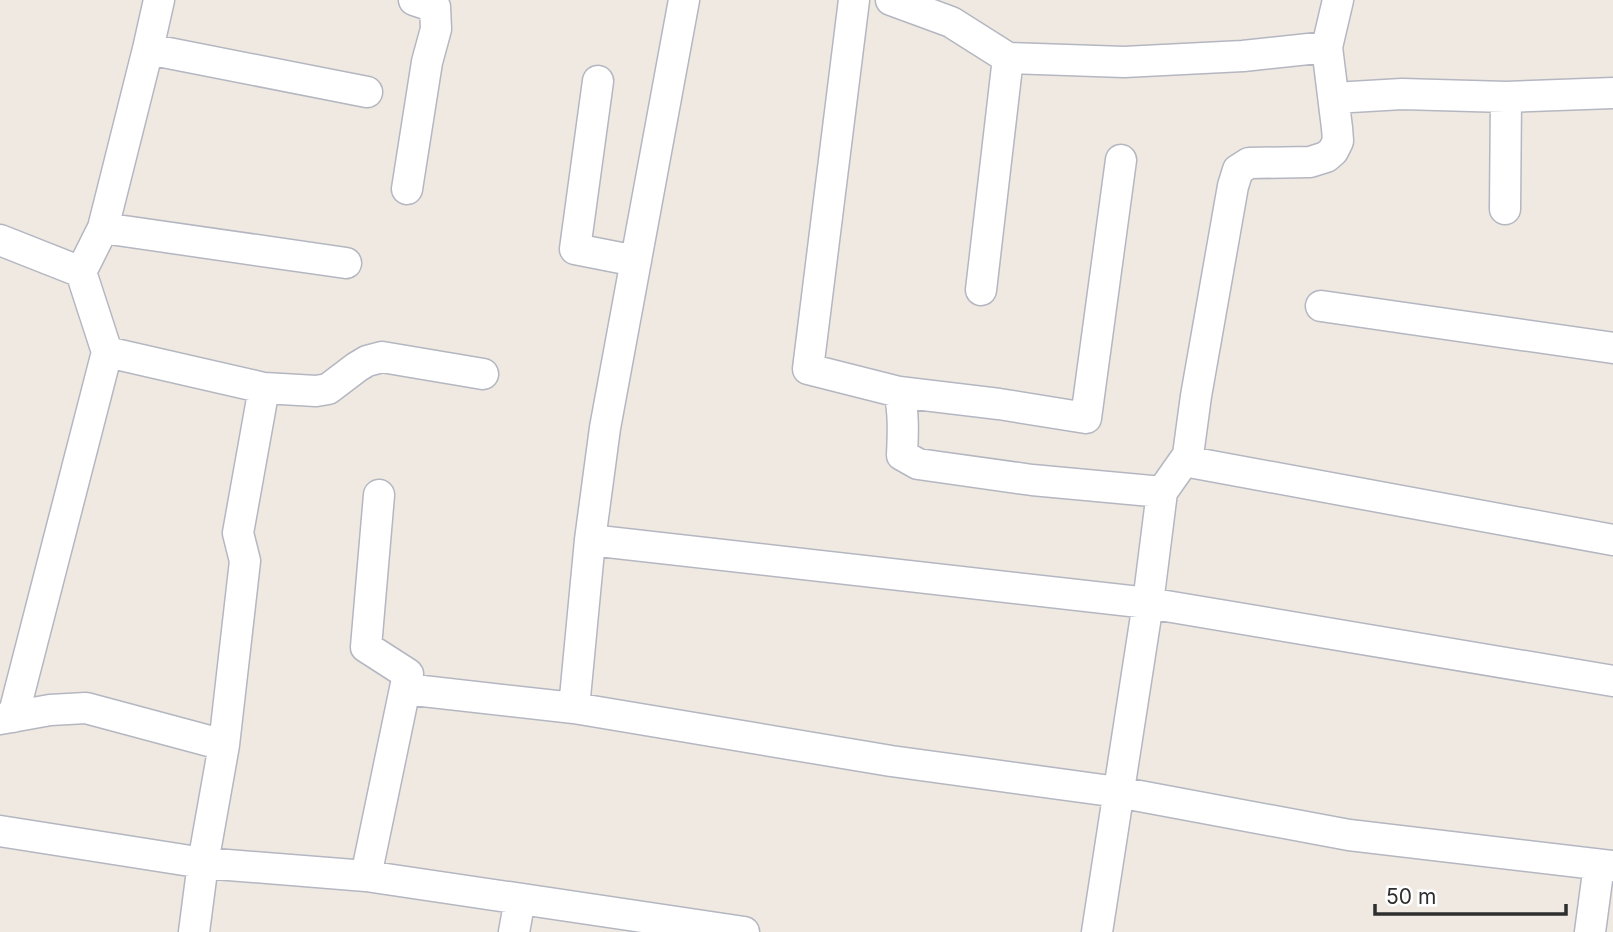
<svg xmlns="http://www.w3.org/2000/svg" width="1613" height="932" font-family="Inter,sans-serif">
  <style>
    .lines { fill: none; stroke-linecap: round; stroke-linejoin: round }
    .minor-casing { stroke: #b4b7c1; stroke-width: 33 }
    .minor { stroke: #fff; stroke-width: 30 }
  </style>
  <rect width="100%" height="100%" fill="#efe9e1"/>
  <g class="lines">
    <defs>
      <path id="minor" d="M854,0L808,369L899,392L999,404L1086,418L1121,160
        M891,0L951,22L1008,58L1124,62L1243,56L1327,47L1337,128L1338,141L1333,151L1326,157L1310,162L1249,163L1238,170L1233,186L1196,396L1188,455L1162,492L1148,603L1097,932
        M1327,47L1338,0
        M148,49L367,92
        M598,81L575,249L636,261
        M1334,98L1402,94L1506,97L1613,93
        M407,189L427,62L436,29L435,7L414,0
        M1505,209L1506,97
        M103,228L346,263
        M0,240L81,272L103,228L148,49L159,0
        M981,290L1008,58
        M1321,306L1613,348
        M107,352L264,388L316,391L328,389L357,367L367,361L382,357L483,374
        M899,392C904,412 903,434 902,455L918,464L1032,480L1162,492
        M1184,461L1613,540
        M590,540L1148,603L1613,681
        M405,689L574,708L891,761L1118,792L1349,835L1613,866
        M574,708L590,540L605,428L684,0
        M13,717L107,352L81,272
        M0,719L50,710L86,708L224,745
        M0,831L203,863L366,876L744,932
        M366,876L408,674L366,647L379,495
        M194,932L203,863L224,745L245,561L238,533L264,388
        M514,932L520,899
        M1590,932L1599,865"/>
    </defs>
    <use href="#minor" class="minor-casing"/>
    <use href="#minor" class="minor"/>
  </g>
  <path d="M1375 904v10h191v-10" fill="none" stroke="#2e2e2e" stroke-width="3.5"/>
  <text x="1386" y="904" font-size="21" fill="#2e2e2e" stroke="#ffffff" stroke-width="5" paint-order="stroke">50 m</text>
</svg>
